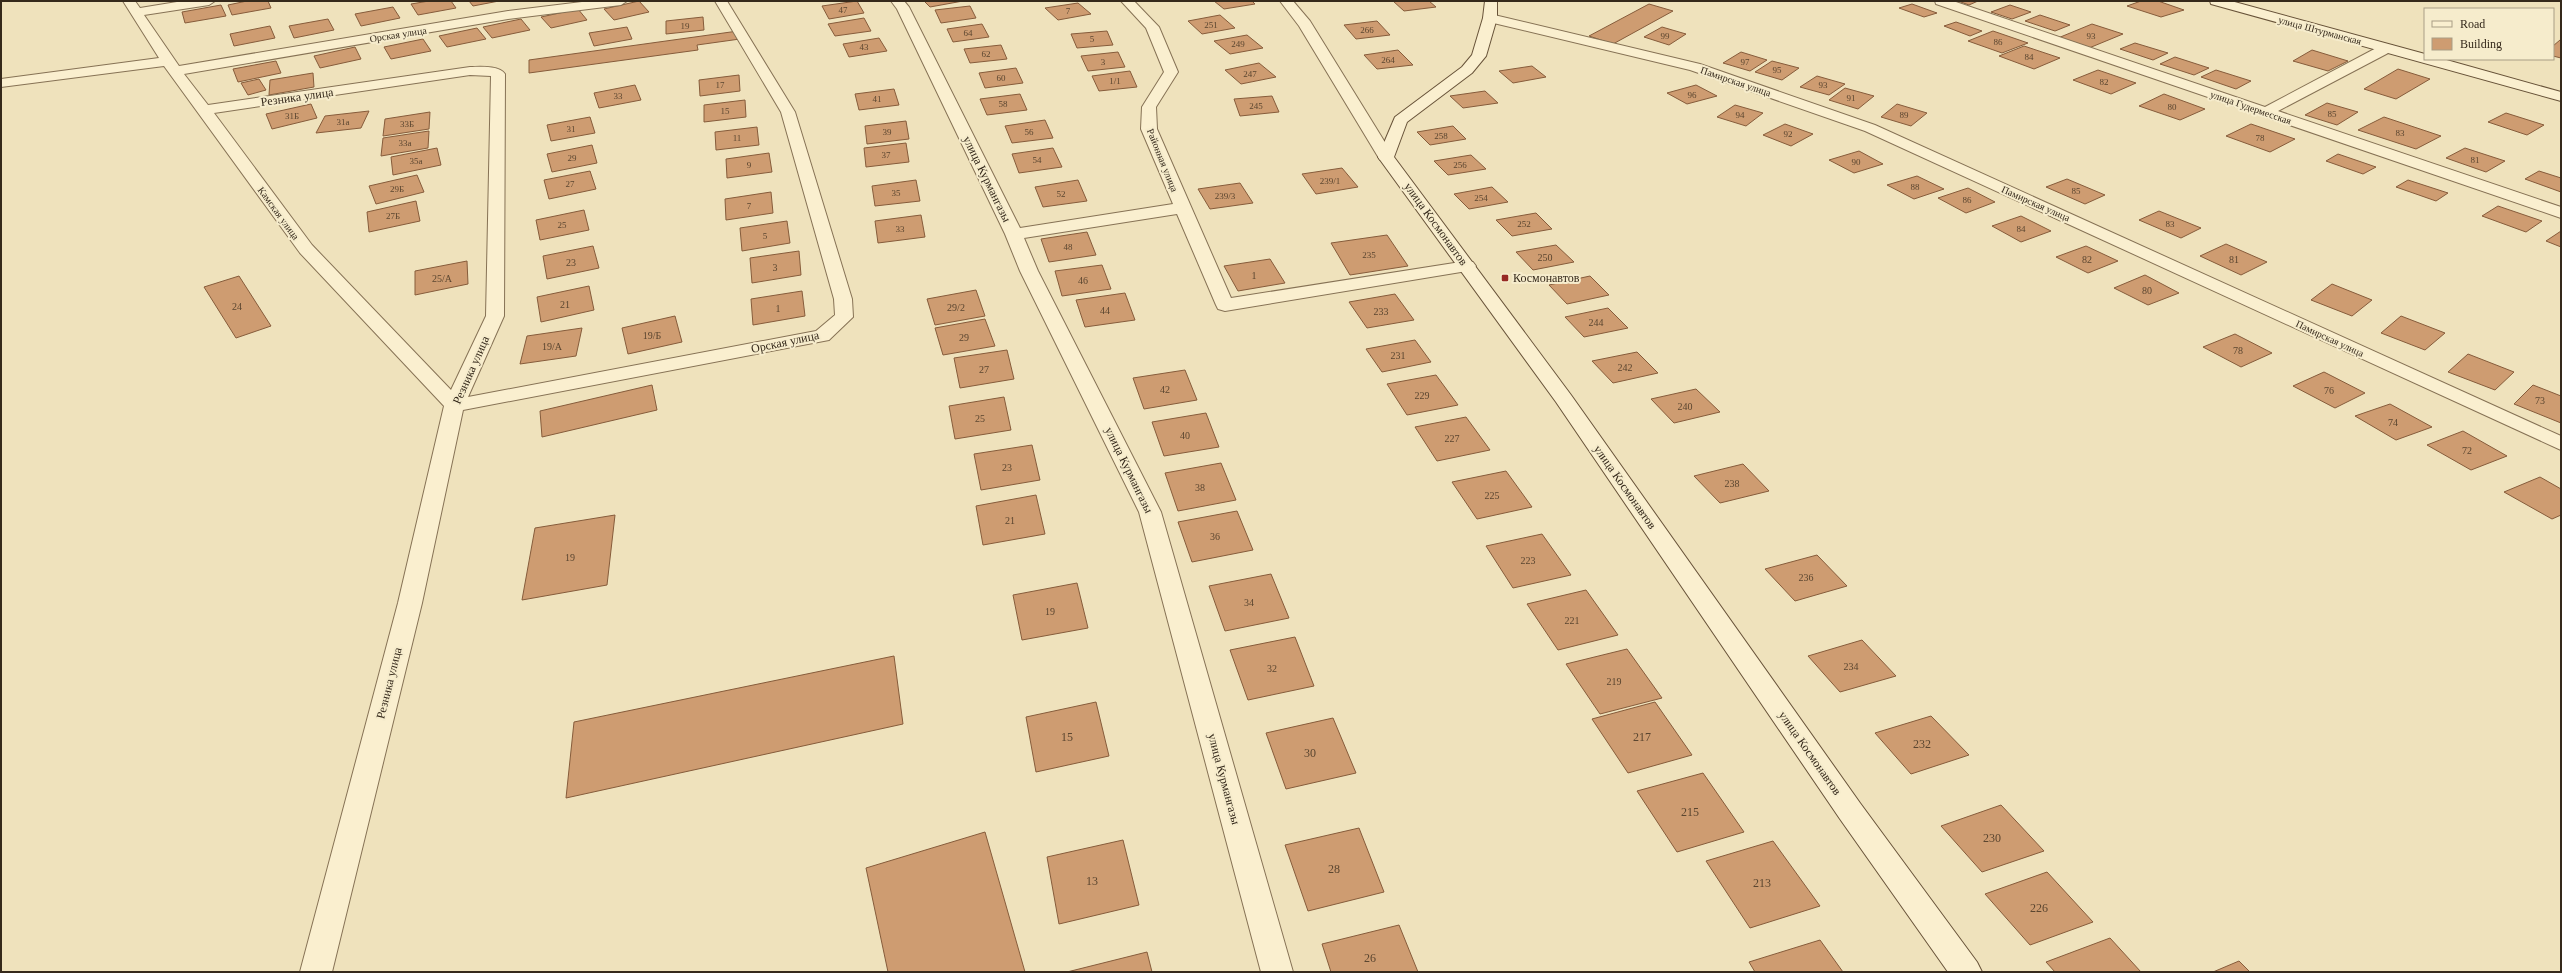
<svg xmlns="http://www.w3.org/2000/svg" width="2562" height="973" font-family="'Times New Roman',serif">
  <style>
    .building { fill: #ce9c71; stroke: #865c3b }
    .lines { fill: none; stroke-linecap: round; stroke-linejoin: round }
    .street-casing { stroke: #867255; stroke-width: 2 }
    .secondary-casing { stroke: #685339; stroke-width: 2 }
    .street { fill: #faefcf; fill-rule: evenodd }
    .secondary { fill: #faefcf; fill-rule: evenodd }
    .poi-dot { fill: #972924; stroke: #f6eccc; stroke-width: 1.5 }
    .labels { text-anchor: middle; stroke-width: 4; stroke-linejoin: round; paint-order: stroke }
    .far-number-label { font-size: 9px; fill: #5b4630 }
    .far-street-label { font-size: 10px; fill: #35291b; stroke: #f6eccc }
    .number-label { font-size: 10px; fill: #5b4630 }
    .street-label { font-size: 12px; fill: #35291b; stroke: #f6eccc }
    .poi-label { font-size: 12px; fill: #35291b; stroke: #f6eccc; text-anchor: start }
    .near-number-label { font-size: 12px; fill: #5b4630 }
  </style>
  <rect width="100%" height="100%" fill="#efe2bc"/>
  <path class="building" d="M247,1H268L271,8L232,15L228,5Z
    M429,1H451L456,8L418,15L411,4Z
    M469,1H499L473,6Z
    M639,1L649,12L614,20L604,9Z
    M857,1L864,13L829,19L822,6Z
    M924,1H963L930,7Z
    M1214,1H1252L1255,4L1224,9Z
    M1393,1H1429L1436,7L1404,11Z
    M1958,1H1978L1969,5Z
    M2141,1H2158L2184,10L2161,17L2127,6Z
    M1078,3L1091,14L1058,20L1045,8Z
    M1649,4L1673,11L1613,44L1589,36Z
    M1912,4L1937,13L1924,17L1899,8Z
    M221,5L226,16L185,23L182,12Z
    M2010,5L2031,12L2012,19L1991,12Z
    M970,6L976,18L941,23L935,10Z
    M393,7L400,18L361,26L355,14Z
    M578,9L587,20L551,28L541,17Z
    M1220,15L1235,28L1202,34L1188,21Z
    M2040,15L2070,25L2055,31L2025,21Z
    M703,17L704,30L666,34V21Z
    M864,18L871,31L835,36L828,24Z
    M328,19L334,30L294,38L289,26Z
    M521,19L530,30L492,38L483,27Z
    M1377,21L1390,35L1356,39L1344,25Z
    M1956,22L1982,31L1970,36L1944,26Z
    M982,24L989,37L953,42L947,29Z
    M2092,24L2123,34L2089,48L2058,38Z
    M270,26L275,38L234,46L230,34Z
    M627,27L632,39L594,46L589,33Z
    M1662,27L1686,34L1669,45L1644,37Z
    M477,28L486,39L447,47L439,36Z
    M738,31L740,39L697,45L698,50L529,73V60Z
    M1107,31L1113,45L1077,48L1071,34Z
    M1993,31L2028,43L2002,53L1968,41Z
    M1247,35L1263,48L1230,54L1214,41Z
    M879,38L887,51L849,57L843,44Z
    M423,39L431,51L391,59L384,47Z
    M2560,40H2561V58L2553,56V46Z
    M2135,43L2168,53L2153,60L2120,49Z
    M1001,45L1007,59L970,63L964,49Z
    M2024,46L2060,58L2034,69L1999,56Z
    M355,47L361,59L320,68L314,56Z
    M1398,50L1413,65L1377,69L1364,55Z
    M2312,50L2348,61L2328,71L2293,61Z
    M1118,52L1125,67L1088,71L1081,56Z
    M1741,52L1767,60L1750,71L1723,63Z
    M2175,57L2209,68L2194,75L2160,64Z
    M276,61L281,73L238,82L233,69Z
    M1772,61L1799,68L1782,80L1755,72Z
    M1259,63L1276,77L1241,84L1225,70Z
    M1532,66L1546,77L1513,83L1499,71Z
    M1016,68L1023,83L985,88L979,73Z
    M2398,69L2430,79L2396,99L2364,89Z
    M2098,70L2136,83L2111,94L2073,80Z
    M2216,70L2251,81L2236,89L2201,77Z
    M1130,71L1137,87L1099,91L1092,76Z
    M313,73L314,87L269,95L270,80Z
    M739,75L740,91L700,96L699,80Z
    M1817,76L1845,84L1829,95L1800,87Z
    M259,79L266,90L248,95L241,83Z
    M635,85L641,100L599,108L594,93Z
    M1696,85L1717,96L1687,104L1667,93Z
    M1845,88L1874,96L1858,109L1829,100Z
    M894,89L899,105L859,110L855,94Z
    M1485,91L1498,103L1463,108L1450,96Z
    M1020,94L1027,110L987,115L980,99Z
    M2164,94L2205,109L2180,120L2139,106Z
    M1272,96L1279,112L1240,116L1234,99Z
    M745,100L746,117L704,122V105Z
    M2327,103L2358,112L2337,125L2305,115Z
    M311,104L317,118L272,129L266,114Z
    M1897,104L1927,113L1911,126L1881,117Z
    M1735,105L1763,113L1746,126L1717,117Z
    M369,111L361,128L316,133L325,116Z
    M430,112L429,129L383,136L385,119Z
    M2506,113L2544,125L2527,135L2488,122Z
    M590,117L595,133L551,141L547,125Z
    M2384,117L2441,136L2416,149L2358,130Z
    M1045,120L1053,138L1012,143L1005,126Z
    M906,121L909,139L867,144L865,126Z
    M1785,124L1813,134L1791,146L1763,135Z
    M2251,124L2295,139L2270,152L2226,136Z
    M1453,126L1466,139L1430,145L1417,132Z
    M757,127L759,145L716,150L715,132Z
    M429,131L428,148L381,156L383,138Z
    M906,143L909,162L866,167L864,148Z
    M592,145L597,163L552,172L547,154Z
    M437,148L441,165L393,175L391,157Z
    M1053,148L1062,167L1019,173L1012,154Z
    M2465,148L2505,161L2486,172L2446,158Z
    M1859,151L1883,164L1854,173L1829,160Z
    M769,153L772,172L727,178L726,159Z
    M2338,154L2376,167L2363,174L2326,161Z
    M1471,155L1486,169L1448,175L1434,161Z
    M1342,168L1358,187L1316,194L1302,174Z
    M590,171L596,189L549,199L544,180Z
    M2539,171L2561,178V192L2525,179Z
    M417,175L424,192L376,204L369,186Z
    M1917,176L1944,189L1914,199L1887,185Z
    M2067,179L2105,195L2085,204L2046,187Z
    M916,180L920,201L875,206L872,186Z
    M1078,180L1087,201L1043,207L1035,187Z
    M2408,180L2448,193L2436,201L2396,187Z
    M1240,183L1253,203L1210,209L1198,189Z
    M1492,187L1508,202L1469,209L1454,194Z
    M1968,188L1995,202L1966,213L1938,198Z
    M771,192L773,213L726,220L725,199Z
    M416,201L420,221L369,232L367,212Z
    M2498,206L2542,221L2526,232L2482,216Z
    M584,210L589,230L540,240L536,220Z
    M2159,211L2201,228L2181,238L2139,220Z
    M1536,213L1552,229L1512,236L1496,220Z
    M921,215L925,237L878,243L875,221Z
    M2021,216L2051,231L2021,242L1992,226Z
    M787,221L790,243L742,251L740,228Z
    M2561,231V247L2546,241Z
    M1087,232L1096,255L1049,262L1041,239Z
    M1387,235L1408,266L1350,275L1331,243Z
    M2226,244L2267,262L2241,275L2200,256Z
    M1556,245L1574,262L1533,270L1516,252Z
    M593,246L599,268L547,279L543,256Z
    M2086,246L2118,261L2088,273L2056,257Z
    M799,251L801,275L752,283L750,258Z
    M1270,259L1285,283L1238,291L1224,266Z
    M467,261L468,284L415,295V271Z
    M1102,265L1111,289L1062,296L1055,271Z
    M2145,275L2179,293L2148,305L2114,288Z
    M239,276L271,326L236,338L204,287Z
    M1590,276L1609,295L1567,304L1549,285Z
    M2332,284L2372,300L2352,316L2311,300Z
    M589,286L594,310L541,322L537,297Z
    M976,290L985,316L935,325L927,299Z
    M802,291L805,316L753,325L751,299Z
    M1125,293L1135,320L1085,327L1076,300Z
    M1395,294L1414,320L1367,328L1349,302Z
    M1608,308L1628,328L1584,337L1565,317Z
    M675,316L682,342L628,354L622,328Z
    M2401,316L2445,333L2425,350L2381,333Z
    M985,319L995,346L943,355L935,328Z
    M582,328L576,356L520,364L527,336Z
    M2235,334L2272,353L2241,367L2203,347Z
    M1415,340L1431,362L1382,372L1366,349Z
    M1007,350L1014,379L960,388L954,358Z
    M1637,352L1658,373L1613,383L1592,361Z
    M2468,354L2514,372L2495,390L2448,372Z
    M1185,370L1197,400L1144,409L1133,378Z
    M2324,372L2365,393L2335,408L2293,386Z
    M1436,375L1458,405L1407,415L1387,384Z
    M652,385L657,410L542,437L540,411Z
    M2533,385L2561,396V423L2514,404Z
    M1696,389L1720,412L1674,423L1651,399Z
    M1004,397L1011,430L955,439L949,406Z
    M2390,404L2432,427L2396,440L2355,416Z
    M1206,413L1219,447L1164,456L1152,422Z
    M1466,417L1490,450L1437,461L1415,427Z
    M2463,431L2507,456L2471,470L2427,445Z
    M1032,445L1040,480L981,490L974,454Z
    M1221,463L1236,500L1178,511L1165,473Z
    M1743,464L1769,491L1720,503L1694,476Z
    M1506,471L1532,507L1477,519L1452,482Z
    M2540,477L2561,489V515L2552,519L2504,492Z
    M1036,495L1045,534L983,545L976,506Z
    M1237,511L1253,550L1192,562L1178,522Z
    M615,515L607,585L522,600L535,528Z
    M1542,534L1571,575L1513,588L1486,546Z
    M1817,555L1847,586L1795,601L1765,569Z
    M1271,574L1289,618L1225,631L1209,586Z
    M1077,583L1088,628L1022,640L1013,595Z
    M1586,590L1618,635L1558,650L1527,604Z
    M1295,637L1314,686L1248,700L1230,650Z
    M1862,640L1896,676L1840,692L1808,656Z
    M1627,649L1662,698L1600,714L1566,664Z
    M894,656L903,724L566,798L574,722Z
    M1096,702L1109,756L1036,772L1026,717Z
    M1655,702L1692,755L1628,773L1592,719Z
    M1931,716L1969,755L1911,774L1875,733Z
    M1333,718L1356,773L1286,789L1266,733Z
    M1703,773L1744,832L1677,852L1637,791Z
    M2001,805L2044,851L1982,872L1941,826Z
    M1359,828L1384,892L1308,911L1285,845Z
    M985,832L1025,972H888L866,868Z
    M1123,840L1139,905L1059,924L1047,857Z
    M1773,841L1820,906L1750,928L1706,861Z
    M2047,872L2093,922L2030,945L1985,894Z
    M1399,925L1418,972H1331L1322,944Z
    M2110,938L2141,972H2055L2046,962Z
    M1820,940L1843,972H1755L1749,962Z
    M1147,952L1152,972H1067Z
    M2239,961L2250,972H2213Z"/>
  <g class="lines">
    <defs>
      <path id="street" d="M123,1H135L140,8L183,1H215L209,5L144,15L179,66L508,11L590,1H627L621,5L508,19L184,74L208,105L470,67C480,67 499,65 505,74L504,316L468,397L816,331L835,315L834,299L781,112L715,1H727L795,112L852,299L853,317L829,340L463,410L422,603L332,972H300L398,603L444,406L300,253L164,66L1,87V79L159,58ZM470,75L491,76L486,316L451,390L312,245L214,113Z
        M891,1H904L909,7L1020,228L1173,204L1141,129L1142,107L1164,72L1146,28L1121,1H1134L1159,27L1178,72L1156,107L1157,129L1231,298L1467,261L1473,262L1476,266L1473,270L1467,271L1225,311L1218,309L1216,305L1177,214L1024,238L1038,271L1161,512L1293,972H1261L1139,512L1020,271L1005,234L897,9Z
        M1280,1H1293L1310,21L1394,157L1392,160H1380L1299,26Z
        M1935,1H1953L2265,107L2382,45H2392L2394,48L2392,51L2278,111L2561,207V218L1936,4Z
        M1490,14L1700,64L1875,125L2561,436V450L1865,131L1690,70L1485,21L1483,18L1485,15Z"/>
      <path id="secondary" d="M1485,1H1497V18L1486,56L1472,73L1407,122L1394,157L1571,395L1860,803L1977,962L1982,972H1948L1840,819L1556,402L1378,157L1395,117L1462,67L1472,55L1483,18Z
        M2210,1H2231L2425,54V59H2443L2561,92V101L2211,4Z"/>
    </defs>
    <use href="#street" class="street-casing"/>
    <use href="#secondary" class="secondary-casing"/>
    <use href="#street" class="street"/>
    <use href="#secondary" class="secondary"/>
  </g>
  <rect class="poi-dot" x="1501" y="274" width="8" height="8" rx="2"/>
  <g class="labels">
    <g class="far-number-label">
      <text x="843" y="13">47</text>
      <text x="1068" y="14">7</text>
      <text x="1211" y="28">251</text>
      <text x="685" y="29">19</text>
      <text x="1367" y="33">266</text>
      <text x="968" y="36">64</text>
      <text x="1665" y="39">99</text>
      <text x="2091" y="39">93</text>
      <text x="1092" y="42">5</text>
      <text x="1998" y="45">86</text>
      <text x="1238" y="47">249</text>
      <text x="864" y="50">43</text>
      <text x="986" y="57">62</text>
      <text x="2029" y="60">84</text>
      <text x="1388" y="63">264</text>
      <text x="1103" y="65">3</text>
      <text x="1745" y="65">97</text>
      <text x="1777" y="73">95</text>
      <text x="1250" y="77">247</text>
      <text x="1001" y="81">60</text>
      <text x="1115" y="84">1/1</text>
      <text x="2104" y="85">82</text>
      <text x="720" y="88">17</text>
      <text x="1823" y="88">93</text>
      <text x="1692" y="98">96</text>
      <text x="618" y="99">33</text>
      <text x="1851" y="101">91</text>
      <text x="877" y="102">41</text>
      <text x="1003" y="107">58</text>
      <text x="1256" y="109">245</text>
      <text x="2172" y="110">80</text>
      <text x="725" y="114">15</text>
      <text x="2332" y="117">85</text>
      <text x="1740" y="118">94</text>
      <text x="1904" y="118">89</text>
      <text x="292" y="119">31Б</text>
      <text x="343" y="125">31а</text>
      <text x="407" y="127">33Б</text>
      <text x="571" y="132">31</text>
      <text x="887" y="135">39</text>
      <text x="1029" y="135">56</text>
      <text x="2400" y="136">83</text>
      <text x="1788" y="137">92</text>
      <text x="1441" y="139">258</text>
      <text x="737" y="141">11</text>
      <text x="2260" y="141">78</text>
      <text x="405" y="146">33а</text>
      <text x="886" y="158">37</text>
      <text x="572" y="161">29</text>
      <text x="1037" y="163">54</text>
      <text x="2475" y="163">81</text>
      <text x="416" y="164">35а</text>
      <text x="1856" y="165">90</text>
      <text x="749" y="168">9</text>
      <text x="1460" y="168">256</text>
      <text x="1330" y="184">239/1</text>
      <text x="570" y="187">27</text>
      <text x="1915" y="190">88</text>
      <text x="397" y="192">29Б</text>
      <text x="2076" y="194">85</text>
      <text x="896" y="196">35</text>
      <text x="1061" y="197">52</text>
      <text x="1225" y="199">239/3</text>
      <text x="1481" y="201">254</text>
      <text x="1967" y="203">86</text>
      <text x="749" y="209">7</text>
      <text x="393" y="219">27Б</text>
      <text x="1524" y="227">252</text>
      <text x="2170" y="227">83</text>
      <text x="562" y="228">25</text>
      <text x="900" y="232">33</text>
      <text x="2021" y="232">84</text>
      <text x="765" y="239">5</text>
      <text x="1068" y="250">48</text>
      <text x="1369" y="258">235</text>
    </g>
    <g class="far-street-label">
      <text transform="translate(2320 30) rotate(15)" y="4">улица Штурманская</text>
      <text transform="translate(398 34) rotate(-9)" y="4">Орская улица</text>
      <text transform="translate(1736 81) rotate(19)" y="4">Памирская улица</text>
      <text transform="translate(2251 107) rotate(19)" y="4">улица Гудермесская</text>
      <text transform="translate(1163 160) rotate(68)" y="4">Районная улица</text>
      <text transform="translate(2036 203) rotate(24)" y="4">Памирская улица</text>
      <text transform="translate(279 213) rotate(54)" y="4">Камская улица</text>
      <text transform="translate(2330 338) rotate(25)" y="4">Памирская улица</text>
    </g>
    <g class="number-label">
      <text x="1545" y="261">250</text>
      <text x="2087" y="263">82</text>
      <text x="2234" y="263">81</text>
      <text x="571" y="266">23</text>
      <text x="775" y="271">3</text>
      <text x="1254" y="279">1</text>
      <text x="442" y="282">25/А</text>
      <text x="1083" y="284">46</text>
      <text x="2147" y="294">80</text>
      <text x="565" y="308">21</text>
      <text x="237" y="310">24</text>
      <text x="956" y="311">29/2</text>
      <text x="778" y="312">1</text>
      <text x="1105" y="314">44</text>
      <text x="1381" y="315">233</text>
      <text x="1596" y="326">244</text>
      <text x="652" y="339">19/Б</text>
      <text x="964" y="341">29</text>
      <text x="552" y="350">19/А</text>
      <text x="2238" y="354">78</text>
      <text x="1398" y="359">231</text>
      <text x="1625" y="371">242</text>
      <text x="984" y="373">27</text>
      <text x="1165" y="393">42</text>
      <text x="2329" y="394">76</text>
      <text x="1422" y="399">229</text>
      <text x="2540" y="404">73</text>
      <text x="1685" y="410">240</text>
      <text x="980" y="422">25</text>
      <text x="2393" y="426">74</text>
      <text x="1185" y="439">40</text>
      <text x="1452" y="442">227</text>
      <text x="2467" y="454">72</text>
      <text x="1007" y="471">23</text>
      <text x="1732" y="487">238</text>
      <text x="1200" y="491">38</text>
      <text x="1492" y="499">225</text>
      <text x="1010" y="524">21</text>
      <text x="1215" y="540">36</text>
      <text x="570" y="561">19</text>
      <text x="1528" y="564">223</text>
      <text x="1806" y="581">236</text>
      <text x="1249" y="606">34</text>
      <text x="1050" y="615">19</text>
      <text x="1572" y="624">221</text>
      <text x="1851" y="670">234</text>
      <text x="1272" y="672">32</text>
      <text x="1614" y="685">219</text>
    </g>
    <g class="street-label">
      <text transform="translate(297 97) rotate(-8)" y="4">Резника улица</text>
      <text transform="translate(987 179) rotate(64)" y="4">улица Курмангазы</text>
      <text transform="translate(1436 224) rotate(54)" y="4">улица Космонавтов</text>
      <text transform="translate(785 342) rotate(-12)" y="4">Орская улица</text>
      <text transform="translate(471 370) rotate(-66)" y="4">Резника улица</text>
      <text transform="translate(1129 470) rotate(64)" y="4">улица Курмангазы</text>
      <text transform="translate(1625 487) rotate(55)" y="4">улица Космонавтов</text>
      <text transform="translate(389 683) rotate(-76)" y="4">Резника улица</text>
      <text transform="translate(1810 753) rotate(55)" y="4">улица Космонавтов</text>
      <text transform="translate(1224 779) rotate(75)" y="4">улица Курмангазы</text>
    </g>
    <g class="poi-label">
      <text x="1513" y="282">Космонавтов</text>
    </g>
    <g class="near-number-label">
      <text x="1067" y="741">15</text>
      <text x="1642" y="741">217</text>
      <text x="1922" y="748">232</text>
      <text x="1310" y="757">30</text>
      <text x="1690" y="816">215</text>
      <text x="1992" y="842">230</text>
      <text x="1334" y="873">28</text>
      <text x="1092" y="885">13</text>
      <text x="1762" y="887">213</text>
      <text x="2039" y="912">226</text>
      <text x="1370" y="962">26</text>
    </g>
  </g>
  <rect width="2562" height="973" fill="none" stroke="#35291b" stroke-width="4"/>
  <rect x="2424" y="8" width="130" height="52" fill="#f6eccc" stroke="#a99e85"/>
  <rect x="2432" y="21" width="20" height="6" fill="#faefcf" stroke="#a99e85"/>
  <text x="2460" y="28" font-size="12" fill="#35291b">Road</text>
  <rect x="2432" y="38" width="20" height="12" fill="#ce9c71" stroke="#a99e85"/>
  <text x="2460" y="48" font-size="12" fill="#35291b">Building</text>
</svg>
